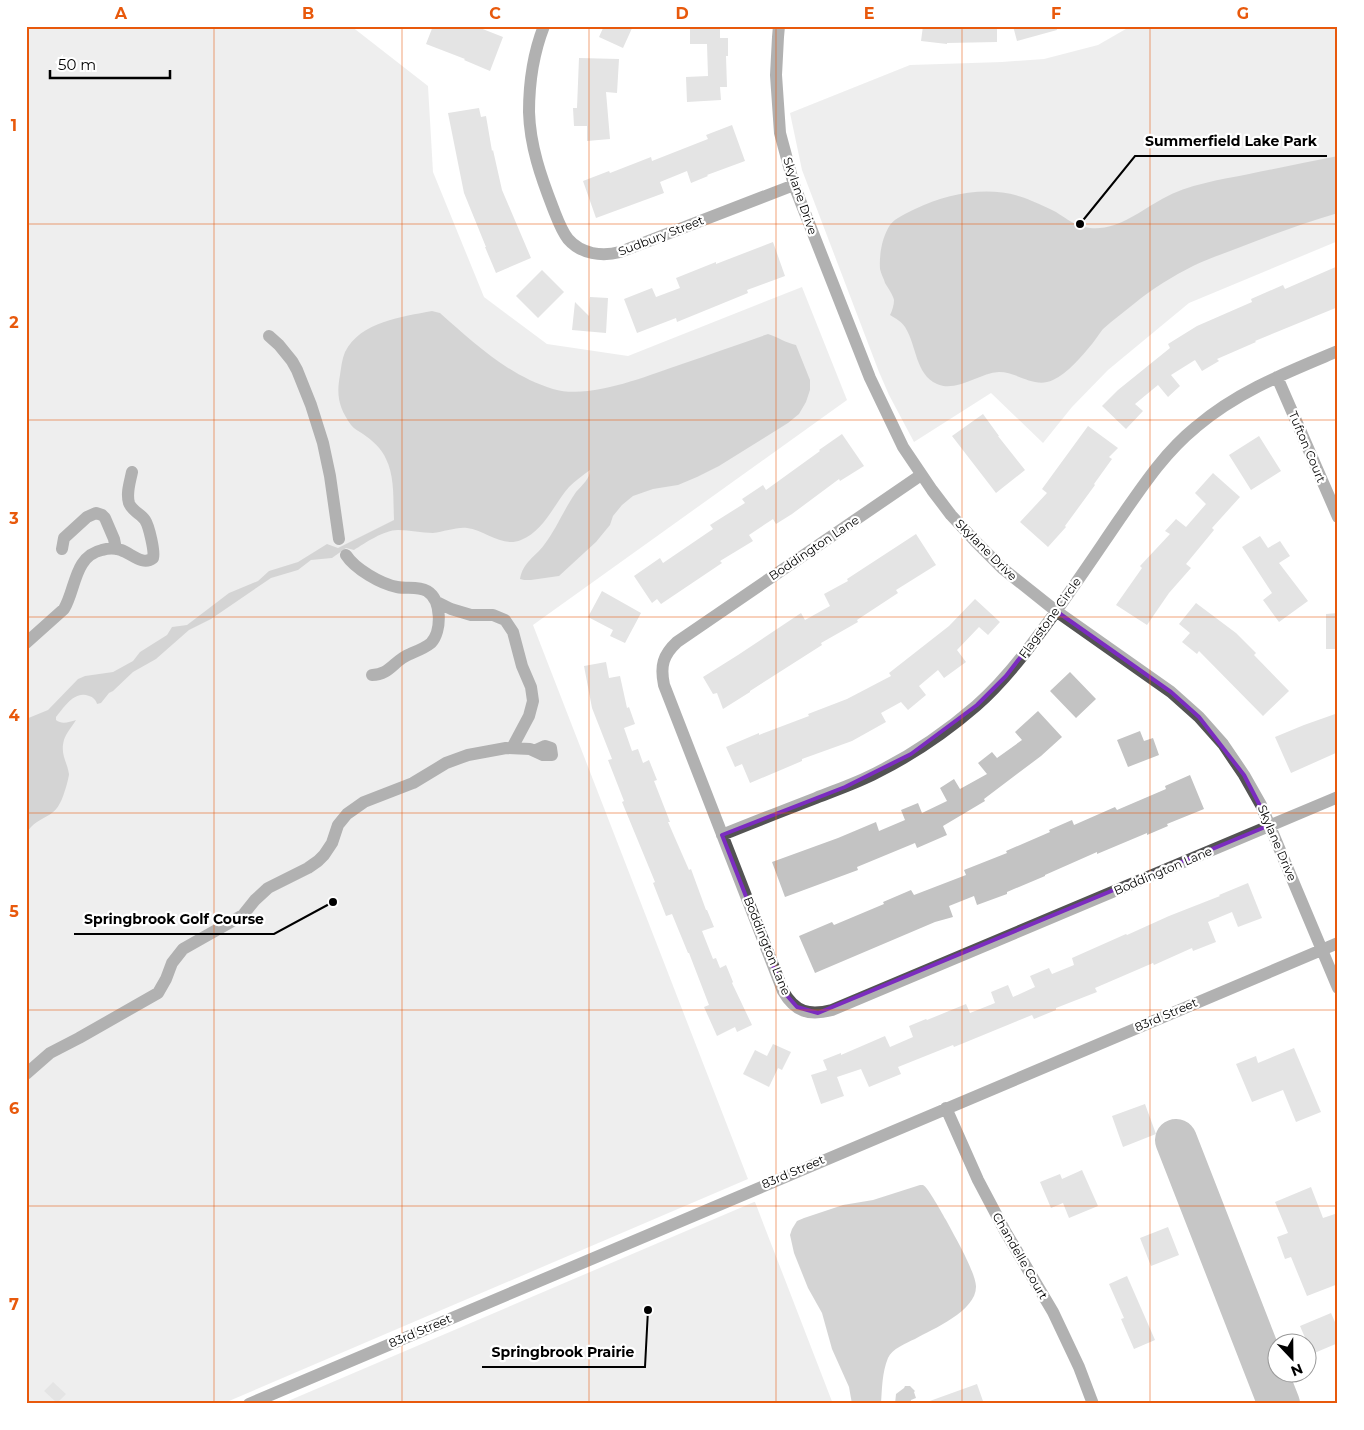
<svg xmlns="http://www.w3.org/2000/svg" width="1364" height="1430" font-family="Montserrat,sans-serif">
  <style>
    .green { fill: #dadada }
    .water { fill: #a1a1a1 }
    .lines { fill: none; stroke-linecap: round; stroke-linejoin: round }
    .taxiway { stroke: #808080; stroke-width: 42 }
    .building { fill: #c3c3c3 }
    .minor { stroke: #535353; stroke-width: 12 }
    .marked { fill: none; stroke: #7b2cbf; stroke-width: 4; stroke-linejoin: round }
    .grid { fill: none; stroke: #e8590c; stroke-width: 1; stroke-opacity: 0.55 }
    .labels { text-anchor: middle; stroke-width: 4.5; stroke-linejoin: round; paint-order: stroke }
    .street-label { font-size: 12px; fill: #000; stroke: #fff }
    .leader { fill: none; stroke: #000; stroke-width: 2 }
    .callout-dot { fill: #000; stroke: #fff; stroke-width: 2 }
    .callout-label { font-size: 14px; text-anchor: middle; font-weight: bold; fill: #000; stroke: #fff; stroke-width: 4.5; stroke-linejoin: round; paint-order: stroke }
    .neatline { fill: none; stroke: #e8590c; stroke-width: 2 }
    .grid-label { font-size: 16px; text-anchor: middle; font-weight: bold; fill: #e8590c }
  </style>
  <rect width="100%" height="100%" fill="#fff"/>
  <path class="green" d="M26,26H351L428,86L433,172L484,297L547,344L628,356L802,287L847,400L533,625L748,1179L222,1404H26Z
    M1131,26H1338V241L1189,303L1108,370L1072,407L1043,443L991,393L914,442L889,395L879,372L802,170L790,113L910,65L1002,62L1044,59L1098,45Z
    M755,1202L833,1404H281L754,1202Z"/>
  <path class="water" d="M1338,156V213C1304,223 1271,235 1238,248C1223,254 1207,259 1193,266C1173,276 1152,289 1135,303C1125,311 1113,320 1103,329C1099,334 1096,339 1092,344C1081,357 1068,373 1053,380C1034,389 1018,372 999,372C979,373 956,393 937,384C915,374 917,346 905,327C902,322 895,318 890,315C892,311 894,305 894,300C893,295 888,288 885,283C884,279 881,274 880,269C879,255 882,237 890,225C895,218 907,213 915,209C951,192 995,184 1032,201C1040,204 1048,208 1056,212C1067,219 1077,227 1090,228C1117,231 1140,211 1162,199C1189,184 1219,180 1249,174C1278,168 1308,162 1338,156Z
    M432,311L440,313C474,343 509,376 553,389C590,400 646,376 682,364C711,354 739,344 768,334C778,337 786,343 796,345L810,380V390L806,402L799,414L788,423L719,466L697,477L678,485L653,489L633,496L622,505L613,516L610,525L596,542L559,576L531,580H524L520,579C523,562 535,557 544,545C557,528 564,509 576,492C582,485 590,479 590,470C583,475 575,481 569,487C554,504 544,531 521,540C502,548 485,530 467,528C456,527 444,532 433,533C421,533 410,530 398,530C384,530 365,543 354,550L346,548L332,558L311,560L298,570L271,578L211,619L189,630L156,659L133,672L113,691L109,693L101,703L97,704C96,700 93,697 89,696C74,690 64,708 56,717V720C62,725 69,722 76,720C72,727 66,733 64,740C60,755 67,761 69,774C69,778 63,799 60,803C55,814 46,816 37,822C32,825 29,829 26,834V719L48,710L78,679L85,676L113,672L133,661L140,652L167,635L172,627L187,625L229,593L258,581L269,571L298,562L327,544L338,548L394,520C393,500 395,477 386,459C382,449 372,440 363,434C359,431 354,429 351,425C339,408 336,396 340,375C341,368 342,359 345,352C361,321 402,317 432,311Z
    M920,1185C921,1185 922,1185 923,1185C928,1187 943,1215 946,1220C954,1235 975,1271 976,1286C977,1311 933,1329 915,1339C906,1343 892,1349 888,1358C882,1372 882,1390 881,1404H852L849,1387L832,1349L822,1313L808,1288L794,1253L790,1235L792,1229L797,1221L804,1218L843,1205L873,1200Z
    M905,1386H910L915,1391L914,1392L916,1398L911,1400V1404H895L896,1394L904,1388Z"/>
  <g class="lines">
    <path class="taxiway" d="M1176,1140L1279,1404"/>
  </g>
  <path class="building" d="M433,26H475L503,37L490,71L464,60L465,59L426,44Z
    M604,26H633L623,48L599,37Z
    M690,26H720V38H728V56H726L727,87H720L721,100L687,102L686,77L708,76L707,44H690Z
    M923,26H997V42L947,43V44L921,41Z
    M1013,26H1056L1057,30L1017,41Z
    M579,58L619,59L617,93L606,92L610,139L587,141V126H574L573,108H577Z
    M479,108L481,117L486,116L492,151L493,150L502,190L531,258L496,273L485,247H486L464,193L448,113Z
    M732,125L745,161L707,175L708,176L691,183L687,171L660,182L664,193L596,218L583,181L609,171L610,173L651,157L652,161L708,139L706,135Z
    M773,242L785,276L747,290L748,293L677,322L676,318L637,333L624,299L652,288L656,297L680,288L676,278L716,262V264Z
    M1338,266V307L1255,341L1256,342L1217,359L1219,361L1202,371L1195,360L1171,375L1180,386L1168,397L1158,385L1135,404L1143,411L1126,429L1102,406L1118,390L1170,348L1168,344L1197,326L1252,302L1251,299L1283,285L1285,289Z
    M542,270L564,292L538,318L516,296Z
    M590,297L608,298L606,333L572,330L575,302L589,316Z
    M983,414L999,436H998L1025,470L996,493L952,436Z
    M1088,426L1118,448L1109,457L1112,459L1094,484L1095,485L1065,526L1066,527L1048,547L1020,522L1047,493L1042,489Z
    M842,434L864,466L840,481L839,479L792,514L776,524L773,519L749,535L753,541L720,561L722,563L661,604L657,599L652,603L634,576L660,558L663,563L713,529L710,525L745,503L742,499L763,485L766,490L820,451L819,450Z
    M1259,436L1281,471L1251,490L1229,455Z
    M1213,473L1240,497L1212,528L1214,530L1186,564L1191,568L1169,593L1147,625L1116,605L1142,568L1140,566L1170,534L1165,531L1176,519L1186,527L1206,504L1195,493Z
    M916,534L936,565L896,590L898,593L857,620L858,622L821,643L822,645L750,691V692L723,709L717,693L713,694L703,677L738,655L801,613L805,620L830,606L824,594L848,581L847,579Z
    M1260,536L1268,548L1280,541L1290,556L1279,563L1308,601L1279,622L1263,600L1272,593L1242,547Z
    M602,591L641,613L625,643L610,636L613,630L588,617Z
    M975,599L1000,622L988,635L979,627L957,650L966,662L944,678L938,670L919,686L926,695L908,710L901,702L881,713L886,722L852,741L802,759V761L750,783L742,764L735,767L726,747L759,733V735L809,716L808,714L847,699L891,676L889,673L949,626Z
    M1196,603L1236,633L1256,653L1254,655L1289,691L1263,716L1199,651L1197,654L1182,642L1190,633L1179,624Z
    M1338,613V649H1326V614Z
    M606,662L609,678L620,676L627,708L629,707L635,724L624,728L632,751L638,749L643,763L649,760L657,780L654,781L670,822H668L689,870L691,869L706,910H707L714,927L702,931L713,959L716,958L720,968L726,965L733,982L732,983L752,1025L737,1032L735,1027L717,1036L704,1007L709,1005L689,953H688L672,914L666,916L653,883L655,882L622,802L624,801L608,760L612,759L592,708L584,666Z
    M1070,672L1096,699L1076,718L1050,691Z
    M1038,711L1062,737L1041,756L984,799L985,801L943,826L947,835L917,848L915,843L857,867L858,870L785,897L772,862L838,838L876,822L879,831L905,820L901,810L918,803L922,813L947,801L940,788L954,779L960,789L987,774L978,763L992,752L997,758L1022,740L1015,732Z
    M1338,713V752L1291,773L1275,737L1304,725Z
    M1140,731L1144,741L1153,738L1159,755L1128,767L1117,740Z
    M1190,775L1204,809L1167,824L1168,826L1147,835V833L1097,854V852L1045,875V876L1007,892V894L977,905L974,896L949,906L953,917L935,922L815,973L799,936L832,922L834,925L884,904L883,902L911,890L914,895L966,875L964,870L1007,853L1006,851L1050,832L1049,830L1072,820L1074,825L1115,807L1117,810L1166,789L1165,786Z
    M1248,883L1262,918L1238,927L1232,912L1208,922L1216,942L1193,951L1192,948L1154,965L1153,963L1095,988L1097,992L1056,1008V1010L1034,1019L1032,1015L954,1047L953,1045L898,1067L901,1074L869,1087L861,1069L837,1077L844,1096L821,1104L811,1075L827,1070L823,1060L841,1053V1055L885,1036L890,1047L913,1037L909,1026L926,1019L927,1020L966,1004L970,1013L995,1003L991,992L1008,985L1013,997L1035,987L1030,976L1049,968L1052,974L1074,965L1072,958L1126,934L1127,935L1169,916L1220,896L1219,895Z
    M773,1044L791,1052L782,1070L778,1068L769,1087L743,1074L755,1050L767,1056Z
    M1294,1048L1321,1112L1296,1122L1283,1090L1252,1102L1236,1064L1256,1056L1258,1063Z
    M1145,1104L1156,1134L1123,1147L1112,1116Z
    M1082,1170L1098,1206L1069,1218L1063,1203L1051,1208L1040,1182L1060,1174L1062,1179Z
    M1311,1187L1323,1218L1338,1213V1284L1307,1296L1291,1257L1285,1259L1277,1237L1288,1233L1275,1202Z
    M1168,1227L1179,1255L1151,1266L1140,1238Z
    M1127,1276L1155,1340L1134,1349L1121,1319L1124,1318L1109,1284Z
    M1331,1313L1338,1329V1343L1312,1354L1300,1326Z
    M53,1382L66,1394L57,1403L44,1391Z
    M977,1384L984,1404H928L927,1402Z"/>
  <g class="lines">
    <path class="minor" d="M544,26C533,54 529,83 529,112C530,146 541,177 553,208C557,218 561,230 568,239C581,254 602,257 620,252L794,185
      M779,26L778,37L776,75L780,133L794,185L870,378L903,447L932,490L951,515L975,541L1002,568L1056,611L1171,692L1199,717L1223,744L1244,775L1261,805L1338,988
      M269,336L279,345L292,361L297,370L311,405L323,443L330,476L339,539
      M1277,377L1338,517
      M921,475L677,642C663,655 660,666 664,685L783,991C795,1012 809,1016 832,1010L1338,797
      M62,549L64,538L87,517L96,513L102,515L105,518L114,539L116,549
      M346,555C355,569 381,584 397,587C407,589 418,586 427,591C442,600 442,631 431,643C425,648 417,651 410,654C394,660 390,675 372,675
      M437,602L451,609L471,615H493L505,620L513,632L522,666L531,687L533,701L529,716L512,748
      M26,643L64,609C76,589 74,556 102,550C108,548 115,548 121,550C132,554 143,566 153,558C155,552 149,526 145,520C141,514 132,511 129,503C126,493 130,482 132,472
      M722,835C754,822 785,810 816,798C836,790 857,783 876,773C912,755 946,732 976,706C1001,684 1021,659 1040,633C1068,596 1093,558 1119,520C1142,487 1164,453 1196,427C1238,391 1288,372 1338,351
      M26,1074L50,1053L79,1038L158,993L166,979L172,963L183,949L243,915L255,900L268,888L308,868L318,861L324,855L332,843L338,825L347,814L364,802L413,783L446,763L468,755L506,748L530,749L543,755H552L551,748L545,746L534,751
      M946,1108L978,1180L1005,1231L1053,1312L1079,1367L1093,1404
      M249,1404L1338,943"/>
  </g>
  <path d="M0 0H1364V1430H0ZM1056,611L1171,692L1199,717L1244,775L1270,825L818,1013L797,1007L783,991L722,835L845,787L911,754L977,705L1006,676Z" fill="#fff" fill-opacity=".55" fill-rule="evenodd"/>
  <path class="marked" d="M1056,611L1171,692L1199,717L1244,775L1270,825L818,1013L797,1007L783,991L722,835L845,787L911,754L977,705L1006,676Z"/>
  <path class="grid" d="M214,26V1404M402,26V1404M589,26V1404M776,26V1404M962,26V1404M1150,26V1404M26,224H1338M26,420H1338M26,617H1338M26,813H1338M26,1010H1338M26,1206H1338"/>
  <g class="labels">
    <g class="street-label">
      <text transform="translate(800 196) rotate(71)" y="4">Skylane Drive</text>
      <text transform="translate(661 236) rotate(-21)" y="4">Sudbury Street</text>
      <text transform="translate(1307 447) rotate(67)" y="4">Tufton Court</text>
      <text transform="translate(814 548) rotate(-34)" y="4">Boddington Lane</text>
      <text transform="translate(986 550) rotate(45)" y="4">Skylane Drive</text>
      <text transform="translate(1050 618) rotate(-54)" y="4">Flagstone Circle</text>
      <text transform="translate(1277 843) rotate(67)" y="4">Skylane Drive</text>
      <text transform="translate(1163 871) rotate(-23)" y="4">Boddington Lane</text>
      <text transform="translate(767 946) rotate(68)" y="4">Boddington Lane</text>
      <text transform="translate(1166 1015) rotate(-23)" y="4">83rd Street</text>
      <text transform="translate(793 1172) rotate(-23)" y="4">83rd Street</text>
      <text transform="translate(1020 1256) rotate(60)" y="4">Chandelle Court</text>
      <text transform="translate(420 1331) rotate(-23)" y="4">83rd Street</text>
    </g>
  </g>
  <path class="leader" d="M1080 224L1135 156H1327M333 902L274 934H74M648 1310L645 1367H482"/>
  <g class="callout-dot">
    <circle cx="1080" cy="224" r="5"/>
    <circle cx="333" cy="902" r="5"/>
    <circle cx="648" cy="1310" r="5"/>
  </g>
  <g class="callout-label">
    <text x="1231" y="146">Summerfield Lake Park</text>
    <text x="174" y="924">Springbrook Golf Course</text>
    <text x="563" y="1357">Springbrook Prairie</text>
  </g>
  <rect width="1364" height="1430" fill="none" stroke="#ffffff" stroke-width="55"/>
  <g transform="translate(1292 1358) rotate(158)"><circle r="24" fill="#ffffff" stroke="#999999"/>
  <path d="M0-4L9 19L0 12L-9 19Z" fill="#000000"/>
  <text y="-8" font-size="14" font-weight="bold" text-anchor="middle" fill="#000000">N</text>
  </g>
  <path d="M50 70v8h120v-8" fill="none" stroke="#000000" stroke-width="2.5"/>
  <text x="58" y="70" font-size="15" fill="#000000" stroke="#ffffff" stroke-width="4" paint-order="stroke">50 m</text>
  <rect x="28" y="28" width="1308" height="1374" class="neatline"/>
  <g class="grid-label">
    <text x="121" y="19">A</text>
    <text x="308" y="19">B</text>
    <text x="495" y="19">C</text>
    <text x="682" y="19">D</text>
    <text x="869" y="19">E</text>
    <text x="1056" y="19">F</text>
    <text x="1243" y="19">G</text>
    <text x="14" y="131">1</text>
    <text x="14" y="328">2</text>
    <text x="14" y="524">3</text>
    <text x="14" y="721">4</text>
    <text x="14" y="917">5</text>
    <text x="14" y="1114">6</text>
    <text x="14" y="1310">7</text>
  </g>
</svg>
